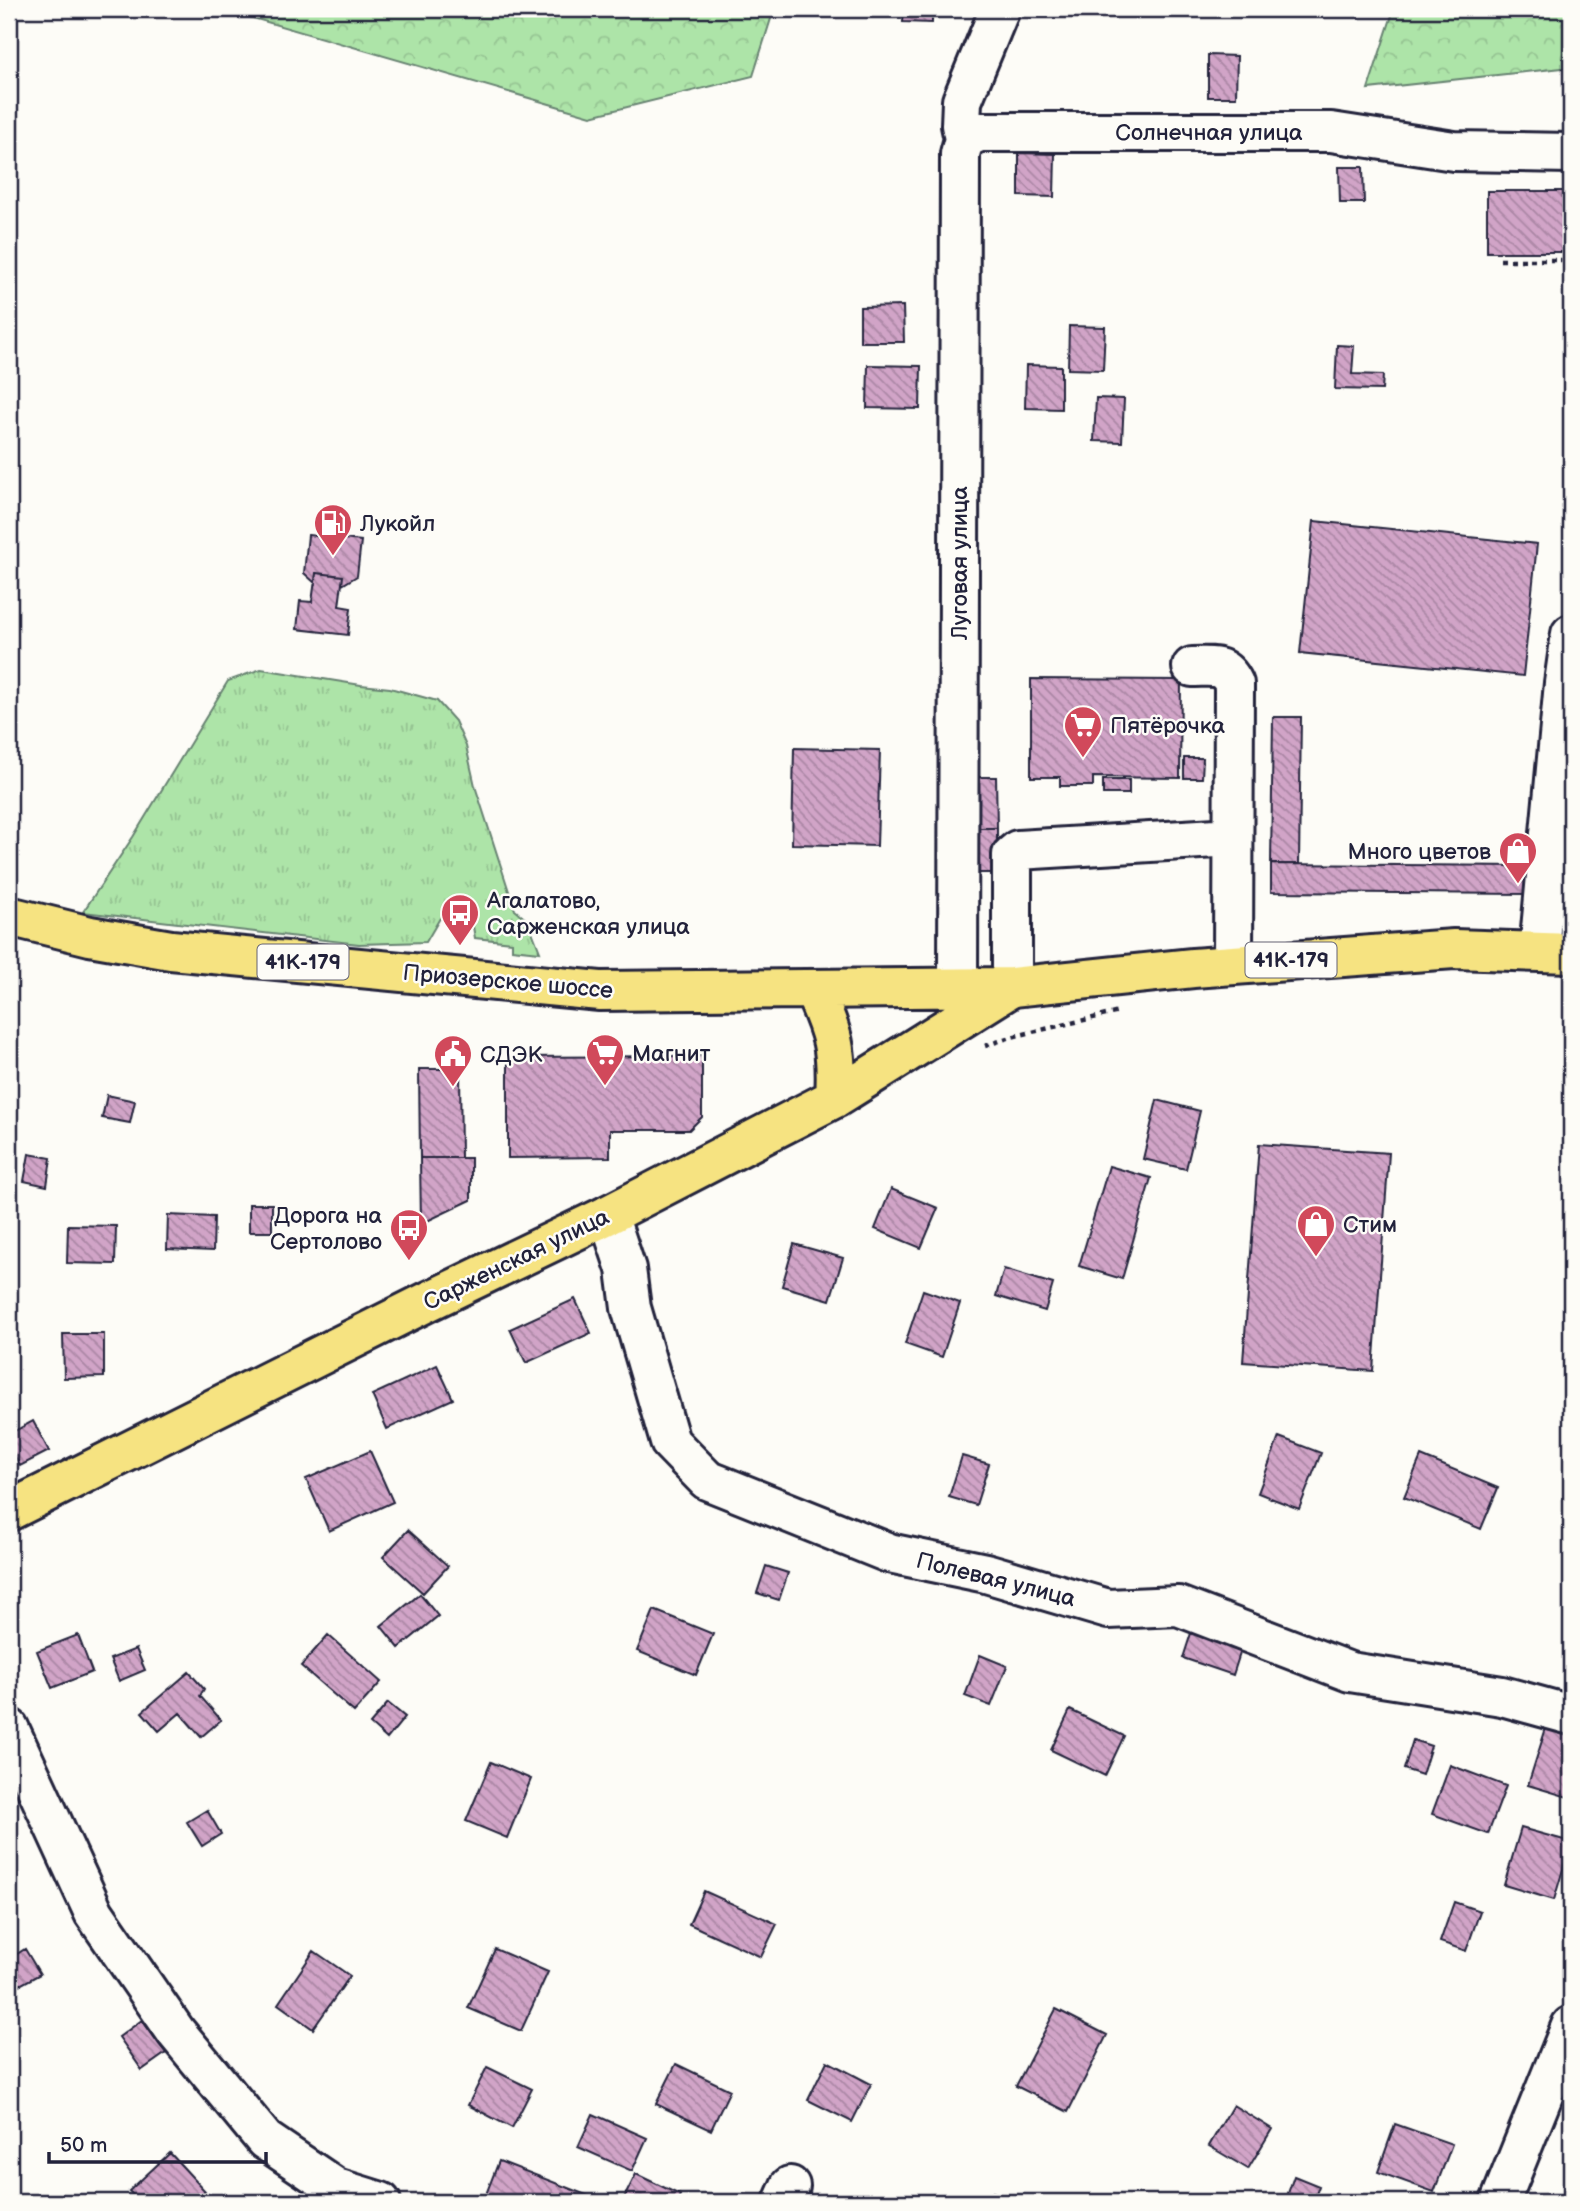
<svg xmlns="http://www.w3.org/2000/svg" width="1580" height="2211" font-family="'Balsamiq Sans',sans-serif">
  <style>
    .grass { fill: url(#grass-tufts); stroke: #688372; stroke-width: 2 }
    .forest { fill: url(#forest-crowns); stroke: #688372; stroke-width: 2 }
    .building { fill: url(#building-back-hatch); stroke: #22223b; stroke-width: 2 }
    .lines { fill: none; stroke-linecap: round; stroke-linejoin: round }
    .minor-casing { stroke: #22223b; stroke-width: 44 }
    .major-casing { stroke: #22223b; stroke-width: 44 }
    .path { stroke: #22223b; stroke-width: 4.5; stroke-dasharray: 5 5; stroke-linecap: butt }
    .minor { stroke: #fdfcf7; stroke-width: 38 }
    .major { stroke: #f6e381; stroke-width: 38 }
    .labels { text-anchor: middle; stroke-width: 5; stroke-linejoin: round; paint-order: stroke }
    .shield { fill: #fdfcf7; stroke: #646373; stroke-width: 2 }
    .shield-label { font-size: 21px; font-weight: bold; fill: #22223b }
    .street-label { font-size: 23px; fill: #22223b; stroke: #fdfcf7 }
    .poi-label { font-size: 23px; fill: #22223b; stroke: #fdfcf7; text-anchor: start }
  </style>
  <defs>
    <pattern id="grass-tufts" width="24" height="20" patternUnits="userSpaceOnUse" patternTransform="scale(1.75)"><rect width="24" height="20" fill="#ade4a8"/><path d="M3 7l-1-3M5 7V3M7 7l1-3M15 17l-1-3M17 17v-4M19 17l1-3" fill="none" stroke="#95c392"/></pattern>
    <pattern id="forest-crowns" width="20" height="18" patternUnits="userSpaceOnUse" patternTransform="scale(1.75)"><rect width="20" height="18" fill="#ade4a8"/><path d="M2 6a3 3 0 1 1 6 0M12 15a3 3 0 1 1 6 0" fill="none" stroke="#95c392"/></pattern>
    <pattern id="building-back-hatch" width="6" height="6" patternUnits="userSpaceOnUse" patternTransform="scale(1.75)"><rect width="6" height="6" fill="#d1a4c7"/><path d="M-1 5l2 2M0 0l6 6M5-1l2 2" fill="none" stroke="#a985a3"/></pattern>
  </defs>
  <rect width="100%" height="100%" fill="#fdfcf7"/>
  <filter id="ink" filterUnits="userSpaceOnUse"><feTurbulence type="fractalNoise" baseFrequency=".0143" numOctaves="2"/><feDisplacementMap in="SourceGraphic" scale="14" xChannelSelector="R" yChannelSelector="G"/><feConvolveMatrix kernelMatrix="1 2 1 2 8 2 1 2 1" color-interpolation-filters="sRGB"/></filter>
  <g filter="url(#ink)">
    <path class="grass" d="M261,669L361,685L390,688L437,701L455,721L466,746L475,786L515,910L528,921L540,952L512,949V942L475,938L472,921L440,918L426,942L359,944L83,912L133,837L228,681Z"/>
    <path class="forest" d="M222,9H774L753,76L591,116Z
      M1394,9H1571V67L1368,89Z"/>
    <path class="building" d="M904,9H932V23L903,22Z
      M1208,55L1237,56L1236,97H1208Z
      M1019,153L1055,154L1054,197L1019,196Z
      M1339,167H1363L1364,203H1340Z
      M1487,191H1571V252H1487Z
      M903,306L904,342H860V307Z
      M1069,326L1105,327L1103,370L1068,369Z
      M1337,345L1354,346L1352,374L1383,375L1382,390L1335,389Z
      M868,365L921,366L920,409L867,408Z
      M1026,365L1061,366V409L1025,408Z
      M1096,398L1124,399L1122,442L1094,441Z
      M1314,521L1537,544L1523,676L1300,653Z
      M308,535L361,541L357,576L342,585L343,576L316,573L315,583L304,573Z
      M316,573L343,576L339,606L351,608L348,635L297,629L300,601L312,602Z
      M1031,679L1181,680L1180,778L1093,777V786H1060V777H1031Z
      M1273,717H1301L1299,864H1271Z
      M794,748L880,750L877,846L792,844Z
      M1184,758H1203L1202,778H1184Z
      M976,777H996L997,828H976Z
      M1103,780H1129V794H1103Z
      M976,828H997V873H977Z
      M1567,848L1571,849V925L1557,923Z
      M1271,864L1525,866V894L1271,892Z
      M702,1056V1117L689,1130H610V1157L508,1158V1057Z
      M419,1069H460L461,1158H420Z
      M107,1095L135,1101L130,1123L102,1118Z
      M1157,1100L1200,1111L1186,1169L1143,1159Z
      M1259,1144L1389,1153L1373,1371L1243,1362Z
      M29,1154L51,1158L47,1186L24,1181Z
      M420,1158H471V1200L421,1224Z
      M1109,1166L1151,1178L1122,1279L1079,1266Z
      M891,1189L938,1208L921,1248L875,1229Z
      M249,1204H272V1232H249Z
      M168,1215L214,1217L213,1251L167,1249Z
      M68,1225L116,1226L115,1264L67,1263Z
      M794,1244L843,1258L830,1300L782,1286Z
      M1004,1269L1053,1284L1045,1311L996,1296Z
      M923,1290L960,1303L942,1357L905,1344Z
      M575,1299L591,1333L526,1363L510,1329Z
      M63,1334H104V1377L64,1378Z
      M437,1365L453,1399L387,1429L372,1395Z
      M33,1421L49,1451L20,1466L9,1445V1434Z
      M1279,1437L1321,1453L1299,1509L1258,1493Z
      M370,1451L393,1502L329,1531L306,1479Z
      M962,1456L989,1464L976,1505L949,1497Z
      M1421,1456L1498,1488L1481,1529L1404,1497Z
      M408,1530L448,1566L423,1593L383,1557Z
      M766,1566L788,1573L779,1600L757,1593Z
      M420,1594L438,1616L399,1648L381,1626Z
      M654,1610L713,1634L696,1675L637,1651Z
      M1193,1627L1243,1644L1233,1675L1183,1658Z
      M78,1635L92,1672L52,1688L37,1651Z
      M328,1635L381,1682L354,1712L301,1666Z
      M136,1649L145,1670L119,1681L110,1659Z
      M980,1655L1007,1666L991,1706L965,1696Z
      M189,1672L204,1689L200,1696L221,1720L201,1737L180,1713L159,1731L142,1712Z
      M388,1703L405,1717L387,1739L370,1724Z
      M1070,1710L1124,1736L1105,1776L1051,1750Z
      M1546,1728L1571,1736V1798L1528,1785Z
      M1413,1740L1431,1746L1422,1775L1404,1769Z
      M491,1762L531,1779L507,1838L466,1821Z
      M1450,1765L1506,1786L1488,1834L1432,1814Z
      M207,1810L221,1834L202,1846L187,1822Z
      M1521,1828L1571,1842L1554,1900L1504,1885Z
      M704,1891L777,1924L761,1957L689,1924Z
      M1454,1902L1480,1911L1466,1951L1440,1942Z
      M25,1949L40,1974L20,1985L9,1967V1959Z
      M495,1949L548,1972L521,2031L468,2008Z
      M314,1951L350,1976L313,2029L278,2004Z
      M1056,2009L1107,2035L1068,2112L1016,2086Z
      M142,2020L166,2053L142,2070L119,2037Z
      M827,2061L871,2084L852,2122L808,2100Z
      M676,2064L730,2090L711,2130L656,2104Z
      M487,2067L532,2089L512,2128L468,2105Z
      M1233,2105L1272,2129L1248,2169L1209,2146Z
      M593,2114L647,2138L632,2171L578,2147Z
      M1395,2124L1452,2144L1434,2192L1378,2172Z
      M170,2153L205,2191L193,2202H140L129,2191Z
      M499,2161L594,2198L592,2202H483Z
      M636,2174L680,2195L677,2202H622Z
      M1294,2176L1319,2186L1313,2202H1285Z
      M993,2192L1015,2202H988Z"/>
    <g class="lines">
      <defs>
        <path id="minor" d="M964,139L979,132H1331L1454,151L1571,153
          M964,139L961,125L962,101L1000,9
          M1192,667C1213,667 1224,663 1234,684L1233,964
          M1539,951L1564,683L1571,634
          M1012,987V855L1018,850L1233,837
          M958,988L960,154L964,139
          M608,1215L626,1269L631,1308L670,1442L707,1480L889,1553L986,1573L1108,1609L1178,1606L1350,1672L1502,1696L1571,1715
          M9,1728L94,1913L176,2032L265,2140L336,2188L381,2202
          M783,2202L790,2186
          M1500,2202L1571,2026"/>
        <path id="major" d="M9,916L90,936L171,950L600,991L1012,987L1193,968L1454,949L1571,953
          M813,989C833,1032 838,1050 835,1098
          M9,1511L427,1302L608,1215L835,1098L1012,987"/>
      </defs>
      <use href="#minor" class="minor-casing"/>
      <use href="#major" class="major-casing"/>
      <path class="path" d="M1500,260H1571
        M985,1046L1011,1037L1119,1012"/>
      <use href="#minor" class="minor"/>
      <use href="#major" class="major"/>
    </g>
  </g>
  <defs>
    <symbol id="fuel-pin" viewBox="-11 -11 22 30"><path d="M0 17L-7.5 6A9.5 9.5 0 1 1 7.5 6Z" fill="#d1495b" stroke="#fdfcf7"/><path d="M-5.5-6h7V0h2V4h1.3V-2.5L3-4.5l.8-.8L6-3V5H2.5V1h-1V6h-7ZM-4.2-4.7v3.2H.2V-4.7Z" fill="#fff"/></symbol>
    <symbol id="supermarket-pin" viewBox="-11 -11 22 30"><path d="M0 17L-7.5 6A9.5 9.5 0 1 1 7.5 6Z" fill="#d1495b" stroke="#fdfcf7"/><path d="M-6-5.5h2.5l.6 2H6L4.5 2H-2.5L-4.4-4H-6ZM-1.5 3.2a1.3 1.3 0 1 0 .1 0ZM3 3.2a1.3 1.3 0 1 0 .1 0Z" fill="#fff"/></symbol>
    <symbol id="shop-pin" viewBox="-11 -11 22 30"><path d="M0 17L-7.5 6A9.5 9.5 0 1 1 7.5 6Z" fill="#d1495b" stroke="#fdfcf7"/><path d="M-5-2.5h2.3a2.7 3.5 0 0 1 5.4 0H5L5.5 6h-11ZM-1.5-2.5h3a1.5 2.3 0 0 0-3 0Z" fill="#fff"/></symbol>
    <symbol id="bus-pin" viewBox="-11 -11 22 30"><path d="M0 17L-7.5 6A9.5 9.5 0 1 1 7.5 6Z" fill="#d1495b" stroke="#fdfcf7"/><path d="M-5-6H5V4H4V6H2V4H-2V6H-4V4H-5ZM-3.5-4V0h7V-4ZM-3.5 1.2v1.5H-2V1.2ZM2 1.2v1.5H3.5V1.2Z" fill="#fff"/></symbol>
    <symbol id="civic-pin" viewBox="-11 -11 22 30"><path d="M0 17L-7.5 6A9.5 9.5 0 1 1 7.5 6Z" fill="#d1495b" stroke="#fdfcf7"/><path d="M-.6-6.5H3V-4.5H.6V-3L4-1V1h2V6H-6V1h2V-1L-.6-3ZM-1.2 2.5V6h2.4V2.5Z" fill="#fff"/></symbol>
  </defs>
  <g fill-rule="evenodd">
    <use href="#fuel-pin" x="311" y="501" width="44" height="60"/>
    <use href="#supermarket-pin" x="1061" y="703" width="44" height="60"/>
    <use href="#shop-pin" x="1496" y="829" width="44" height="60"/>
    <use href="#bus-pin" x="438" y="891" width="44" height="60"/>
    <use href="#supermarket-pin" x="583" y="1031" width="44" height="60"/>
    <use href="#civic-pin" x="431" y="1032" width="44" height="60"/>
    <use href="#shop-pin" x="1294" y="1202" width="44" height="60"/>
    <use href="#bus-pin" x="387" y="1206" width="44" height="60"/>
  </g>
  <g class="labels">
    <g class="shield">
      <rect x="1245.5" y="942.5" width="91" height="35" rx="5"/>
      <rect x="257.5" y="944.5" width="91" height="35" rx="5"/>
    </g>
    <g class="shield-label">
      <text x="1291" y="967">41К-179</text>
      <text x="303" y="969">41К-179</text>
    </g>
    <g class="street-label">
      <text x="1209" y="140">Солнечная улица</text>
      <text transform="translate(959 563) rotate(-90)" y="8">Луговая улица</text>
      <text transform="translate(508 981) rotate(5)" y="8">Приозерское шоссе</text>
      <text transform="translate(516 1259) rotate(-26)" y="8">Сарженская улица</text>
      <text transform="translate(996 1579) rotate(14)" y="8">Полевая улица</text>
    </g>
    <g class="poi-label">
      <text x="360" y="531">Лукойл</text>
      <text x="1110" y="733">Пятёрочка</text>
      <text x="1491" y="859" text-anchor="end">Много цветов</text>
      <text x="487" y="908">Агалатово,<tspan x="487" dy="26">Сарженская улица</tspan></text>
      <text x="632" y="1061">Магнит</text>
      <text x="480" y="1062">СДЭК</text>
      <text x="382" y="1223" text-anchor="end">Дорога на<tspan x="382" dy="26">Сертолово</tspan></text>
      <text x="1343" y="1232">Стим</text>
    </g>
  </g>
  <rect width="1580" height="2211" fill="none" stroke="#fdfcf7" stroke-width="35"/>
  <rect x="18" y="18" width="1545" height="2176" fill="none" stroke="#22223b" stroke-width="2.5" filter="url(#ink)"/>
  <path d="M49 2152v10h217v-10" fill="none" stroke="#22223b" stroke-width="3.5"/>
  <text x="60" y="2152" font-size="21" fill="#22223b" stroke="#fdfcf7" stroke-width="5" paint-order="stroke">50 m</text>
</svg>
